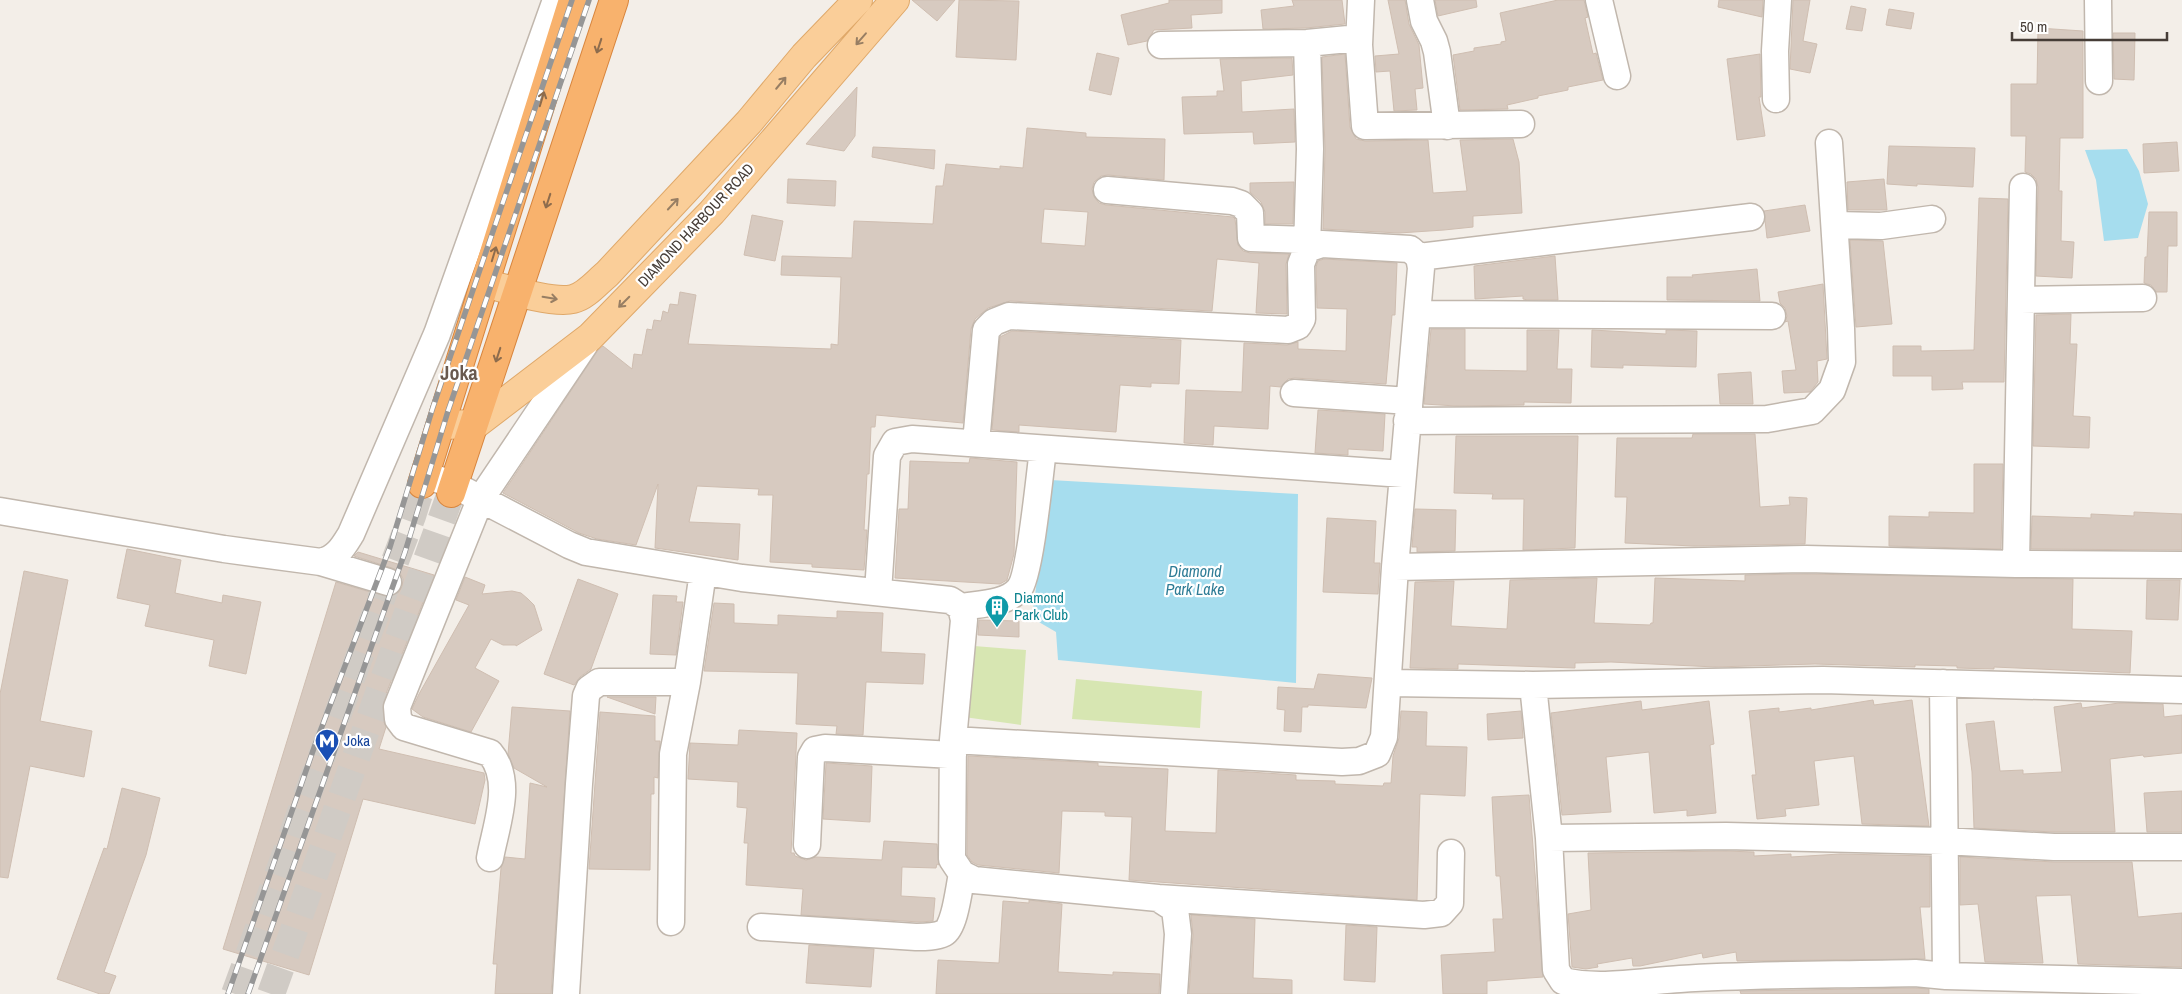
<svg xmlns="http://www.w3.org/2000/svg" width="2182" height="994" font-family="'Archivo Narrow',sans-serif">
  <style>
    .green { fill: #d7e6b2 }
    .water { fill: #a6ddee }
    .building { fill: #d7cac0; stroke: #cfbeb1; fill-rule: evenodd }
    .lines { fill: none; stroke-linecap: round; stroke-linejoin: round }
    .highway-tunnel { stroke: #d0cbc5; stroke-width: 28; stroke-dasharray: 28 14; stroke-linecap: butt }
    .minor-casing { stroke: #c1b7ad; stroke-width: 29 }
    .major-casing { stroke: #dfa869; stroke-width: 30 }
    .highway-casing { stroke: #d8853d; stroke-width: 30 }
    .minor { stroke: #fff; stroke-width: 26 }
    .major { stroke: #face99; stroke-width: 28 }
    .highway { stroke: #f8b26d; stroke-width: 28 }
    .rail-casing { stroke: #969696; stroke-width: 5.5 }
    .rail { stroke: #fff; stroke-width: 4; stroke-dasharray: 11; stroke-linecap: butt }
    .oneway { stroke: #977e63 }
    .oneway2 { stroke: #8d6c4d }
    .labels { text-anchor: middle; stroke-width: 4.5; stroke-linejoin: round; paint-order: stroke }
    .street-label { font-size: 15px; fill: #463d37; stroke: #fff }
    .culture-label { font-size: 15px; fill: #0d838f; stroke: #fff; text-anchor: start }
    .transit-label { font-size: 15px; fill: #164399; stroke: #fff; text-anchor: start }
    .water-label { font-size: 16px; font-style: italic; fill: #2e7c96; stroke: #fff }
    .district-label { font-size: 20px; font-weight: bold; fill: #69594e; stroke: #fff }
  </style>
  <rect width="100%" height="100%" fill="#f3eee8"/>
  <path class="green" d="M974,646L1026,650L1021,725L964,717Z
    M1076,679L1202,691L1200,728L1072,719Z"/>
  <path class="water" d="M2127,149L2139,171L2148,204L2138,238L2104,241L2096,180L2085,150Z
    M1050,480L1298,494L1296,683L1058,660L1056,632L1032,618Z"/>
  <path class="building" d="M912,0H955L937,21Z
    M959,0L1019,1L1016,60L956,57Z
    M1169,0H1222V13L1191,15L1192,28L1154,30L1147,41L1128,45L1121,15L1169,3Z
    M1292,0H1342L1345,24L1306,28L1263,29L1261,10L1294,6Z
    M1388,0H1405L1409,24L1419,45L1423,88L1415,89L1417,110L1394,111L1390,71L1376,72L1375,56L1399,54Z
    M1435,0H1476L1477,7L1438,16Z
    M1558,0H1584L1588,17L1585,18L1593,54L1596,53L1603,80L1568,87V90L1538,96V98L1507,105L1508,109L1460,110L1453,55L1474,51V48L1501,44V42L1506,41L1500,13Z
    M1719,0H1763L1762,17L1718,7Z
    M1793,0H1810L1803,41L1817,44L1810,73L1790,69Z
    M1851,6L1866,9L1862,31L1846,29Z
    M1889,9L1914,13L1911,29L1886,25Z
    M2038,28L2083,31V138H2060L2059,191H2062L2061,241L2074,242L2072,278L2036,276L2038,187L2036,179L2031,174L2025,172L2026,136H2011V84H2037Z
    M2113,33H2135L2134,80L2114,79Z
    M1097,53L1119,58L1111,95L1089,90Z
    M1345,54L1350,127L1356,139L1365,141L1428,140L1433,193L1467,191L1460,140L1513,139L1519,162L1522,213L1473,216V227L1444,230L1399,233L1323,229L1325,149L1322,57Z
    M1760,54L1761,97H1759L1765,136L1737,140L1727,59Z
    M1292,58L1293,75L1241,81L1242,112L1294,109L1295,142L1254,144L1253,132L1184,134L1182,97L1217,96V91H1224L1220,59Z
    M857,87L855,136L844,151L806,144Z
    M1027,128L1086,133V137L1165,139L1164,180L1108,175L1101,176L1094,182L1092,189L1094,197L1099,203L1106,205L1233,217L1235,219L1238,245L1243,251L1250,253L1289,254L1286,264L1287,314L1256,313L1259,263L1217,259L1212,311L1010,301L988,308L975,319L971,329L963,423L876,415L875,427H871L869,474H867L864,530H867L864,570L812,567V564L770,562L773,495H758L759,489L697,486L689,522L740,524L738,560L655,548L658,484L636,545L597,539L579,533L503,493L598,350L603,346L632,369L634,354L642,355L647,329L652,330L654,320L661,321L663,311L668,313L670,304L678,305L680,292L696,295L688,344L831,349V344L838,345L841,277L781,275L782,256L852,258L854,221L933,224L936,186H943L946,164L1000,169V166L1023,168ZM1044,209L1088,212L1085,246L1041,243Z
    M2177,142L2179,171L2144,173L2143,144Z
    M1889,146L1975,148L1973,187L1917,184V186L1887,184Z
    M873,147L935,150L934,169L872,157Z
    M788,179L836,181L835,206L787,203Z
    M1884,179L1887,210H1848L1847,182Z
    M1294,182L1293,224H1265V212L1261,202L1250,192V183Z
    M1979,198L2008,199L2004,382H1962L1963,389L1932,390V376H1893V346H1921V351L1974,350Z
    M1805,205L1810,231L1767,238L1764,211Z
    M2149,212H2177V246H2168L2167,292H2156L2151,285L2144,283L2145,257H2147Z
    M752,215L783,221L775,261L744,255Z
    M1850,240L1883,241L1892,324L1856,327Z
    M1555,256L1558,300H1528L1523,299V296L1475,299L1474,266Z
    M1324,259L1397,263L1395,315H1392L1386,384L1295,378L1288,379L1281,387L1270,386L1268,429L1214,426L1213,445L1184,443L1186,390L1242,392L1244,343L1287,345L1298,342V349L1346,351L1347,309L1317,308L1316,267L1318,261Z
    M1757,269L1760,301L1667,300V277H1693L1692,275Z
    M1823,284L1827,359L1817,361L1818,382L1810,392L1784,393L1782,371L1796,370L1788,321L1785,322L1787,316L1785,308L1780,303L1778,292Z
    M2071,314L2070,344H2077L2073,416L2090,417L2089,448L2033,446L2036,315Z
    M1431,329H1465V370L1527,371V330H1559L1557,369H1572L1571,403L1524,402V405L1456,406L1424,404Z
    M1592,330L1666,334V330L1697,331L1696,367L1623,365V368L1591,367Z
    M1012,331L1181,340L1179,384L1151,383V387L1120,385L1116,432L1019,425V432L992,430L1000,337Z
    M1751,372L1753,404H1720L1718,374Z
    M1318,410L1385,414L1383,451L1348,449V455L1315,453Z
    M1693,434H1755L1760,507L1790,505L1789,497L1807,498L1805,544L1694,546L1625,543L1627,497H1615L1617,438H1692Z
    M1456,436H1578L1575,548L1523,550L1524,499H1492L1493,494L1454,493Z
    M970,458L1017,462L1014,554L1007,580L1000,584L895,578L899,509H908L910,461L969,463Z
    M1974,464H2003L2001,549L1889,546V516L1929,517V512L1974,513Z
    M1415,509L1456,510L1455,551L1417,552V547H1412Z
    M2134,512L2182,514V550L2031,549L2032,516L2091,518V514L2134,516Z
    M1327,518L1376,521L1374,563H1380L1378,594L1323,592Z
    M127,549L181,560L175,593L222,603L223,595L261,602L246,674L209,666L214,640L145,626L150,605L117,598Z
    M358,552L434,575L383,701V720L386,727L379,749L484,773L485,780L475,824L363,799L309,975L223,949L336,582L384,596L391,597L398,593L402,587L403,579L399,571L392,568L354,556Z
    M24,571L68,580L40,721L92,731L84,777L30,766L8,878L0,877V694Z
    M1806,574L2073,579L2072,629L2132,631L2130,673L1994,667V669L1957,668V666L1915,665V667L1815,664L1715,667L1611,662L1575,663V668L1458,664V669L1410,668L1415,582L1454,581L1451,626L1507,629L1510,580L1597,578L1594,623L1650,625L1651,623H1653L1655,578L1745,581V575Z
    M465,577L485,585L482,594L512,591L521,593L528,599L534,605L542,630L516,646V645H503L491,639L475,668L499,681L471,732L423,717L412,709L419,694L469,605L456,600Z
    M578,579L618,594L591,669L580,677L574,685L544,674Z
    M2147,580H2180L2178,620L2146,619Z
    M653,595L677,596L676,602H683L676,655L650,654Z
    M714,603L734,604V623L778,625V615L837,618V611L883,613L881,652L925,654L923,684L866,682L863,735L836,734L837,726L796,724L798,673L704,671Z
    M979,620L1019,621V637L978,635Z
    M1318,674L1372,678L1366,708L1308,705V707H1302L1301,732L1284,731L1285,710L1277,709L1278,687L1314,689Z
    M607,697H656L655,714Z
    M1873,700L1874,705L1912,700L1929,826L1862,824L1854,756L1814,761L1819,805L1785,809L1786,816L1757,819L1752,775H1756L1749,711L1779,708V712L1811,708V710Z
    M1641,701L1642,710L1709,701L1714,744L1710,745L1716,813L1687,816V810L1654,813L1649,752L1606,757L1611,812L1562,815L1551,713Z
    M2081,703L2082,708L2119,703L2163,704L2164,717L2182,715V753L2144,757L2143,755L2110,759L2115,832H2054L1974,828L1972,772L1966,724L1994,721L2000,771L2023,770V774L2062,772L2054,707Z
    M512,707L570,711L551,994H495L497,964H493L501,868L505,857L525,859L530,783L547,787L514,768L508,754Z
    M1401,711L1427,712L1426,746L1467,747L1465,796L1420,794L1417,900L1129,880L1132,817L1105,816V812L1062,811L1059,873L978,865L972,862L967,855L968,756L1098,763V766L1168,769L1165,831L1216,833L1218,770L1296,775V780L1335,781V784L1383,786L1384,783H1391L1393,756L1399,738Z
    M1521,711L1523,738L1488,740L1487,714Z
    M600,712L655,716V741H660L658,778L654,777V794H651L650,870L589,869Z
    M739,730L797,733L791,853H794L795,856L806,860L816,857L882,860L884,841L937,844L939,865L937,864L936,868L902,867L901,896L935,898L933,921L920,922L801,915L803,889L746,885L748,843H744L747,808L737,807L738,782L688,779L690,743L738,745Z
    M826,763L872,766L870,822L823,819Z
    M122,788L160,798L146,855L104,972L116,976L109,994H100L57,979L104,848L107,849Z
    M2182,791V832H2147L2144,793Z
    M1529,795L1543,977L1487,981V994H1443L1441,955L1495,952L1493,919H1503L1500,876H1496L1492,797Z
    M1726,851L1754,852V856L1791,854V857L1840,854L1930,856V907H1920L1925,959L1737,961L1736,952L1703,958L1702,953L1640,966H1633L1632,958L1597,964L1598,967L1586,969L1572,967L1568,914L1591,910L1588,853Z
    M1960,857L2054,862H2132L2138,917L2182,913V967L2078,964L2071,895L2036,896L2043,963L1985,962L1978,904L1960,905Z
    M1029,900L1062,904L1058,972L1113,975V972L1160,974L1159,994H936L938,960L999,963L1003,901L1029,903Z
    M1191,915L1255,919L1253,978L1292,980V994H1189L1193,935Z
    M1346,925L1377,927L1375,982L1344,980Z
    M809,945L874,949L871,987L806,983Z
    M1914,988L1929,989V994H1741L1740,991Z"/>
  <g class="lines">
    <path class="highway-tunnel" d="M235,994L305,801L412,516L422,484
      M271,994L451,493"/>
    <defs>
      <path id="minor" d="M1361,0L1359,45L1365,126L1521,124
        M1420,0L1424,21L1434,41L1437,52L1447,126
        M1599,0L1617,76
        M2098,0L2099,81
        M1161,45L1307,43L1359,38
        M1776,99L1775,51L1778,0
        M1107,190L1232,201L1241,204L1250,213L1251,238L1307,240
        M1835,225L1881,226L1932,219
        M1307,249L1310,149L1307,43
        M1419,257L1751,217
        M2021,300L2143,298
        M1417,314L1772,316
        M1294,393L1409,401
        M1407,421L1767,419L1812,411L1832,390L1842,362L1841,328L1829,143
        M426,475L454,485L569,545L586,552L742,578L950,600L961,607L964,620L953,740L1342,762L1359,761L1377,754L1384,737L1395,567L1421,268L1419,257L1410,249L1322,244L1307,249L1301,264L1302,319L1298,326L1288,330L1009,316L994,322L986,330L976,443
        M0,511L224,549L321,562C337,558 343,547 351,534L437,334L556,0
        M321,562L388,582
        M2016,564L2023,187
        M1395,567L1806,559L2016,564L2182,565
        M878,592L887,456L895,442L912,439L1403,474
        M961,607C978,604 1007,604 1019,589C1030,576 1040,472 1043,449
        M1389,683L1533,685L1823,680L2182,690
        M1943,683L1946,976
        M1533,685L1549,838L1726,836L1944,841L2054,847H2182
        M953,740L952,859L962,874L974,880L1158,898L1175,909L1178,934L1174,994
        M1549,838L1556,970L1563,981C1600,990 1643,981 1680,979C1758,974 1837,975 1915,973L1946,976L2182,982
        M807,845L811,757L815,750L825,748L953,755
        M490,858C496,825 514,781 490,753L404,727L398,719L397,707L480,500L585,344
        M1158,898L1424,915L1441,913L1450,903L1451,853
        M671,922L673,754L687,682L703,572
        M761,927L916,937C925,937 936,937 944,933C955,927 959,887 962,874
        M566,994L579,784L586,696L589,689L599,682H687"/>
      <path id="major" d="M485,283C506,289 553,304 573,299C586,296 597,282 607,274L749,122L804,56L858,0
        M441,425L476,424L590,337L712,212L895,0"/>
      <path id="highway" d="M422,484L573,0
        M451,493L614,0"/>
    </defs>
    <use href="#minor" class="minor-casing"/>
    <use href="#major" class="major-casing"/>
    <use href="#highway" class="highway-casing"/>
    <use href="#minor" class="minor"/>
    <use href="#major" class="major"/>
    <use href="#highway" class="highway"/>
    <defs>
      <path id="rail" d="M228,994L315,745L390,547L433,407L572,0
        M248,994L405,552L448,411L589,0"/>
    </defs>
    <use href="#rail" class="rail-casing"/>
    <use href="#rail" class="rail"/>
  </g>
  <defs><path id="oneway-shaft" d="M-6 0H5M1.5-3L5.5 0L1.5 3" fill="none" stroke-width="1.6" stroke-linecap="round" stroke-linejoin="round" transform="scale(1.25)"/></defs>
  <g class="oneway">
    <use href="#oneway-shaft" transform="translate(861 39) rotate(131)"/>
    <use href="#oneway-shaft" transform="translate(781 83) rotate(-50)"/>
    <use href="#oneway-shaft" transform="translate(673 204) rotate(-47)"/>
    <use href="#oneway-shaft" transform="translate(550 298) rotate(9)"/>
    <use href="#oneway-shaft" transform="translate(624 302) rotate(135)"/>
  </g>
  <g class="oneway2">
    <use href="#oneway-shaft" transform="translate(599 46) rotate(108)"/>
    <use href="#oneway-shaft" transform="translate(542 99) rotate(-73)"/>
    <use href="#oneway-shaft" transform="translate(548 201) rotate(108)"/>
    <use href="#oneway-shaft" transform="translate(494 254) rotate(-73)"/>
    <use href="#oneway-shaft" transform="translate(498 355) rotate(108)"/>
  </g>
  <defs>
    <symbol id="building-pin" viewBox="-11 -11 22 30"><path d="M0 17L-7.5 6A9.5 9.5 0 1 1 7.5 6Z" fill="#0f9aa8" stroke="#fff"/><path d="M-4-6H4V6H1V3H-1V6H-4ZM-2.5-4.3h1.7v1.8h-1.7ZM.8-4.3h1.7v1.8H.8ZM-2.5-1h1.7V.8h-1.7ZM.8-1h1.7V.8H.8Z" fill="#fff"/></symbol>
    <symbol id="metro-pin" viewBox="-11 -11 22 30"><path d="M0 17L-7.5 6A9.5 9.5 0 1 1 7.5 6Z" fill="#1a4fb4" stroke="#fff"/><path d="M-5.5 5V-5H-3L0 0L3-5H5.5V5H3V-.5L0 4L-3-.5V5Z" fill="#fff"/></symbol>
  </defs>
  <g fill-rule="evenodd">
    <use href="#building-pin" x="983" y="593" width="28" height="38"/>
    <use href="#metro-pin" x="313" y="727" width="28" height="38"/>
  </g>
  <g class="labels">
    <g class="street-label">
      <text transform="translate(696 225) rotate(-47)" y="5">DIAMOND HARBOUR ROAD</text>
    </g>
    <g class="culture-label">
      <text x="1014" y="603">Diamond<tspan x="1014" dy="17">Park Club</tspan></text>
    </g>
    <g class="transit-label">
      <text x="344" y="746">Joka</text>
    </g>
    <g class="water-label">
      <text x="1195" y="577">Diamond<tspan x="1195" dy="18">Park Lake</tspan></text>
    </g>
    <g class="district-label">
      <text x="459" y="380">Joka</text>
    </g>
  </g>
  <path d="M2012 32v8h155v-8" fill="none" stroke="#463d37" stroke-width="2.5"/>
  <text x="2020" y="32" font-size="15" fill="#463d37" stroke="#ffffff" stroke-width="4" paint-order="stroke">50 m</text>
</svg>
